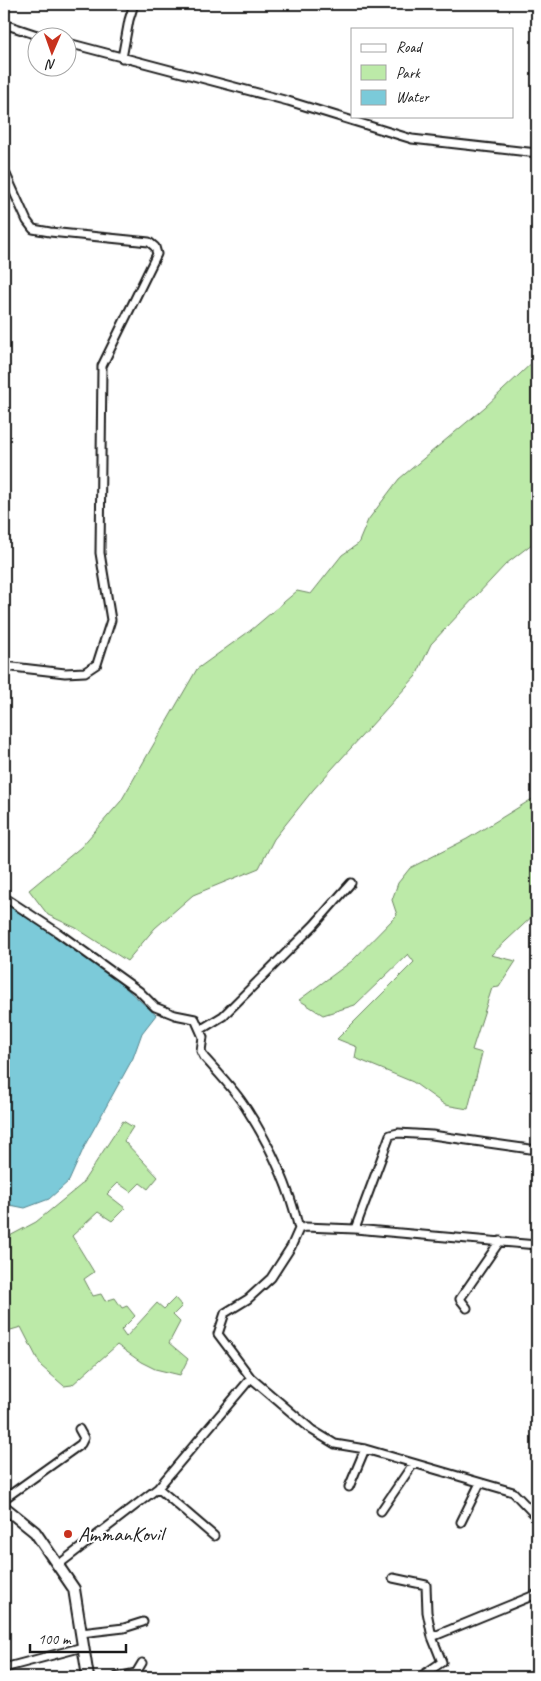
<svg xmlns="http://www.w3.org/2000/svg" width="541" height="1681" font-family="Caveat,sans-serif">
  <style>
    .green { fill: #bceaa8; stroke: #6c8362 }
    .water { fill: #7bcad9; stroke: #55848d }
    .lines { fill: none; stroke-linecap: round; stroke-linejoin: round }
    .street-casing { stroke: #1c1c1c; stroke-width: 11 }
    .secondary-casing { stroke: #1c1c1c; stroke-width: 14 }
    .street { stroke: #fff; stroke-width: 7 }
    .secondary { stroke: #fff; stroke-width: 10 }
    .poi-dot { fill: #c8321e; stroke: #fff; stroke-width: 2 }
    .labels { text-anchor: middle; stroke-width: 4; stroke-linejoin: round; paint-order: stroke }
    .poi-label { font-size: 21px; fill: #1c1c1c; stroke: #fff; text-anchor: start }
  </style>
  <rect width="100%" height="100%" fill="#fff"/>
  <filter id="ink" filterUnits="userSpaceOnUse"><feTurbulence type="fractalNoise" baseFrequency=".02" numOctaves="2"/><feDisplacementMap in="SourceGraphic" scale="10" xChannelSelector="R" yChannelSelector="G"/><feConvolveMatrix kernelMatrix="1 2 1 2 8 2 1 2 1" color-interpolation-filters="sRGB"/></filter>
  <g filter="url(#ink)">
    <path class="green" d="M537,358V540L506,564L431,644L416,676L313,790L274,839L259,868L193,895L155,928L127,961L76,928L48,915L29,890L81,847L121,801L197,669L251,630L297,591L311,594L342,555L358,544L368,520L399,479L485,407Z
      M537,796V912L491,955L516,961L499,987L492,988L472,1050L482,1053L468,1109L445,1105L413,1082L355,1058L357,1047L337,1039L414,962L408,954L355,1005L323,1015L299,1000L352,961L397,915L392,900L398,883L410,868L467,839Z
      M123,1121L133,1127L124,1141L158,1177L148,1189L140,1183L131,1192L118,1183L107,1194L125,1208L112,1221L98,1212L72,1236L94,1272L84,1279L93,1296L101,1294L105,1301L115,1298L122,1308L127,1306L135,1316L121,1330L126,1337L157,1303L164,1309L175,1298L182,1306L173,1315L180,1322L169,1343L188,1359L180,1375L155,1369L141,1362L117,1345L72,1385L64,1386L41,1366L21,1327L4,1332V1239L36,1222L81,1185Z"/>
    <path class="water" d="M4,903L57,937L111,975L156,1015L142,1033L133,1058L86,1143L69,1181L49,1199L25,1208L10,1205L4,1202Z"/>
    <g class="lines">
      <defs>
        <path id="street" d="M4,24L46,38
          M68,43L288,101L412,139L537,153
          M122,58L129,20L134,4
          M4,170L27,221L33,229L50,232L149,242L155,247L157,254L102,366L100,553L111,620L97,664L85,672L65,673L4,666
          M4,897L57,932L139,991L155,1007L175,1015L195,1019L203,1037L201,1051L204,1057C218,1073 235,1090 246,1108C270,1145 289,1186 299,1229
          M200,1030L223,1016L314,925L351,883
          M355,1229L390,1135L398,1133L432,1135L537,1150
          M467,1308L460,1299L500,1241
          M251,1378L218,1334L225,1313L248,1299L271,1278L291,1247L299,1229L305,1227L355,1229L537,1245
          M349,1487L365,1449
          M158,1488L214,1536
          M4,1499L81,1444L84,1438L79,1429
          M381,1511L413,1464
          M461,1522L480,1483
          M58,1565L158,1488L251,1378L312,1430L335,1444L365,1449L513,1492L537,1517
          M393,1578L426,1585L427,1612L432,1637
          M81,1633L124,1628L143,1622
          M4,1668L83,1647
          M117,1677L136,1673L142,1663
          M420,1677L442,1662L432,1637L537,1594"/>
        <path id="secondary" d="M4,1507L35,1532L74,1589L88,1677"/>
      </defs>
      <use href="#street" class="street-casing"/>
      <use href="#secondary" class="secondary-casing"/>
      <use href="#street" class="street"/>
      <use href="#secondary" class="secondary"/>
    </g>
  </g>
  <circle class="poi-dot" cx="68" cy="1534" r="5"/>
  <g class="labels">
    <g class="poi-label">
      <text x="78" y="1541">AmmanKovil</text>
    </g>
  </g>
  <rect width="541" height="1681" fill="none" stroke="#fff" stroke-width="20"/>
  <rect x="10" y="10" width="521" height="1661" fill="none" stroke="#1c1c1c" stroke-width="2" filter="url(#ink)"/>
  <rect x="351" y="28" width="162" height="90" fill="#ffffff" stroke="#a4a4a4"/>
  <rect x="361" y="44" width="25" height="8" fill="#ffffff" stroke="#a4a4a4"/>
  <text x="396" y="52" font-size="15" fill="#1c1c1c">Road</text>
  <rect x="361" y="65" width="25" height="15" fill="#bceaa8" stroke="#a4a4a4"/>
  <text x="396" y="78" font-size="15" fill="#1c1c1c">Park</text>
  <rect x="361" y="90" width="25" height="15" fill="#7bcad9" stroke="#a4a4a4"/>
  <text x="396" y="102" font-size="15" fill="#1c1c1c">Water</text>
  <g transform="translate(52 52) rotate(182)"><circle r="24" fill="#ffffff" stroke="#a4a4a4"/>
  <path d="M0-4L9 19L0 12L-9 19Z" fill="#c8321e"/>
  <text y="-8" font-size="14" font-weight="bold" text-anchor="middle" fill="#1c1c1c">N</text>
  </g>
  <path d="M30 1644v8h96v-8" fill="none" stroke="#1c1c1c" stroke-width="2.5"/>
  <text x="38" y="1644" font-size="15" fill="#1c1c1c" stroke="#ffffff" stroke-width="4" paint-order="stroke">100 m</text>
</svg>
